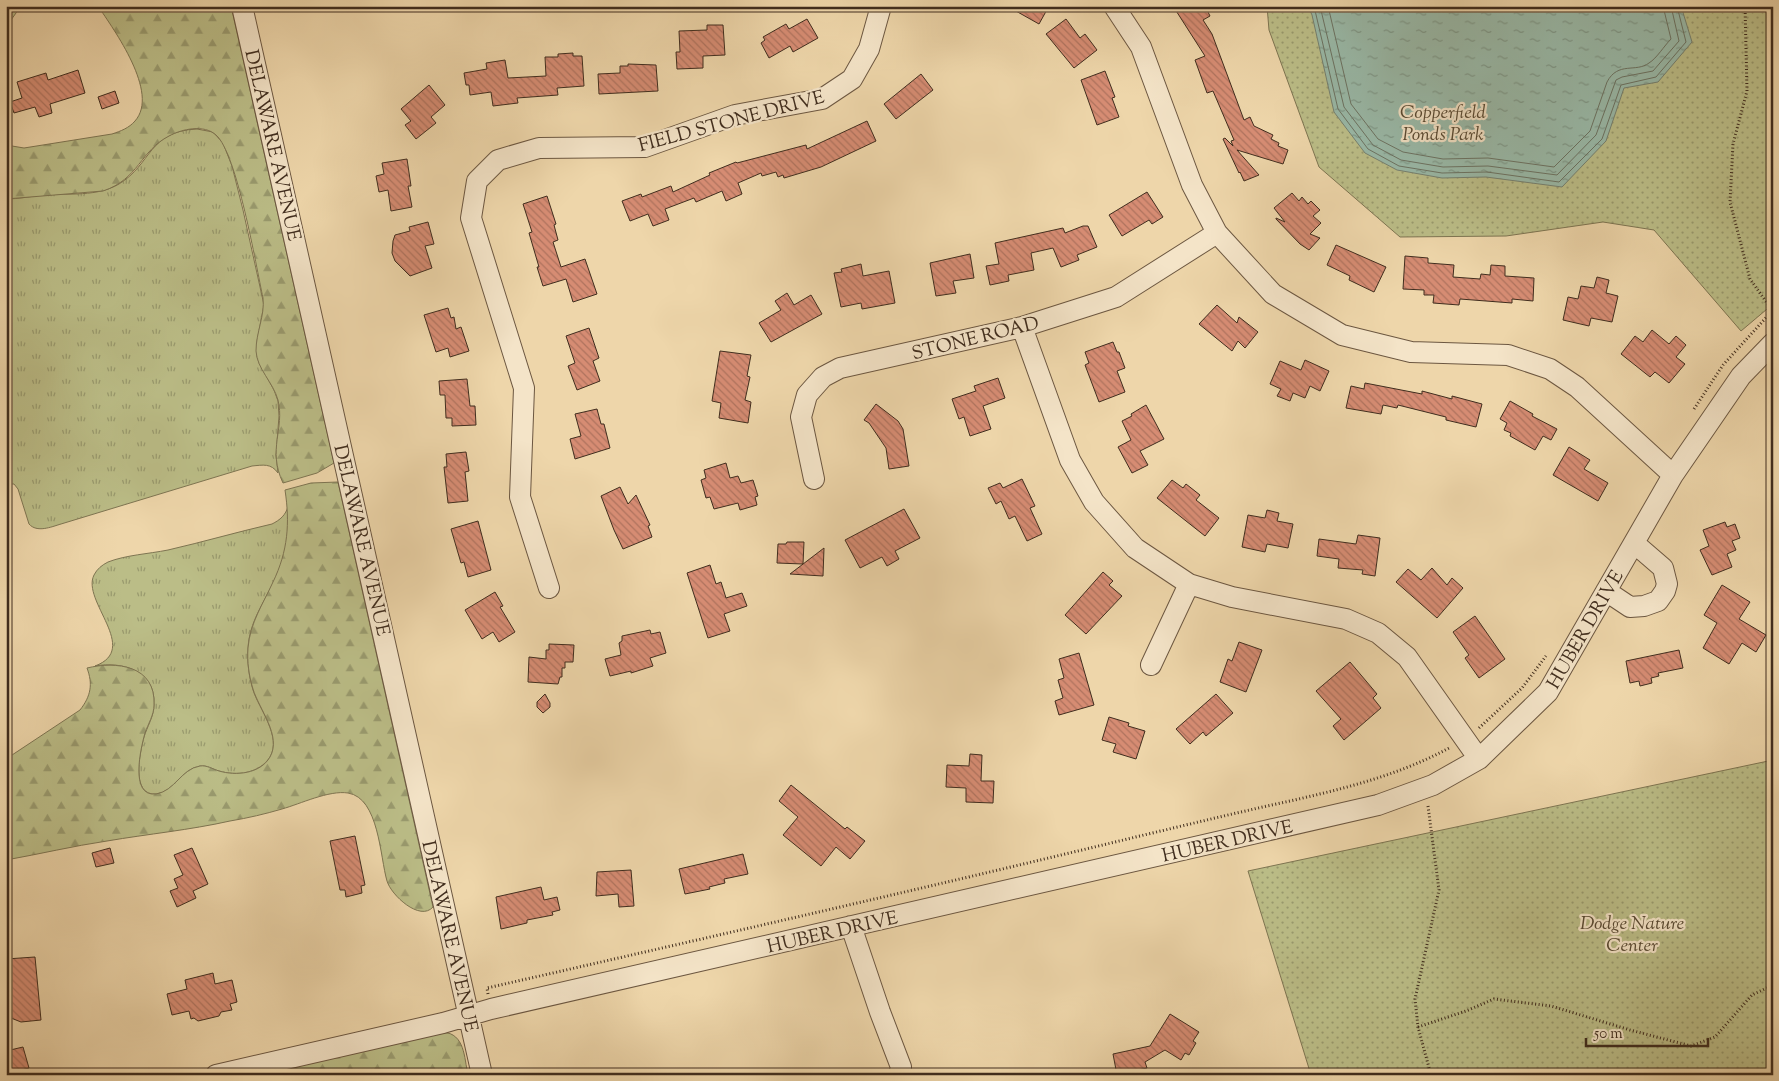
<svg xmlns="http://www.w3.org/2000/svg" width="1779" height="1081" font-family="'Sorts Mill Goudy',serif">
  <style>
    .grass { fill: url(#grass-tufts); stroke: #7e7552 }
    .forest { fill: url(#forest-firs); stroke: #7e7552 }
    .park { fill: url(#park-dots); stroke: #7e7552 }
    .water { fill: url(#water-ripples); stroke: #758171 }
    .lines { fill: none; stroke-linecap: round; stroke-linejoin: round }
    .shore { stroke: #6c7363; stroke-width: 1 }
    .building { fill: url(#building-back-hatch); stroke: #402d1e }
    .minor-casing { stroke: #6c5741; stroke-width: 22 }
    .path { stroke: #402d1e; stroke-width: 3; stroke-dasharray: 1 2.5; stroke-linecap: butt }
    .minor { stroke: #f4e4c8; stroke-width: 20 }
    .labels { text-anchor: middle; stroke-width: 4.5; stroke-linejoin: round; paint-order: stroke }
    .park-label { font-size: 19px; font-style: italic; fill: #594a33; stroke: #f4e4c8 }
    .street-label { font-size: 19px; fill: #402d1e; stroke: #f4e4c8 }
  </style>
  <defs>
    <pattern id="grass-tufts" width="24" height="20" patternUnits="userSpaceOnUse" patternTransform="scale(1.25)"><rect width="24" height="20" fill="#bbbd87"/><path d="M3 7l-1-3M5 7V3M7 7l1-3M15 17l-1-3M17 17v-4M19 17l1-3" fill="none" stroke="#999a6e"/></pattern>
    <pattern id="forest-firs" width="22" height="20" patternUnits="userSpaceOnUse" patternTransform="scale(1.25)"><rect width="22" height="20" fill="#bbbd87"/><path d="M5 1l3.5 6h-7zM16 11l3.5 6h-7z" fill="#999a6e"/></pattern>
    <pattern id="park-dots" width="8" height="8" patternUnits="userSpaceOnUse" patternTransform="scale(1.25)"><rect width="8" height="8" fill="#bbbd87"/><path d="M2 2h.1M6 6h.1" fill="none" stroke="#999a6e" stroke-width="1.8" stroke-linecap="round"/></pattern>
    <pattern id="water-ripples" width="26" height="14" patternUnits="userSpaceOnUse" patternTransform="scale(1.25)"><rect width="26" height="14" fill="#99b9a8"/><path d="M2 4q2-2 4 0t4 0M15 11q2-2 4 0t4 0" fill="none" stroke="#7e9788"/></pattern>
    <pattern id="building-back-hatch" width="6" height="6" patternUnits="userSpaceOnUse" patternTransform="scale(1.25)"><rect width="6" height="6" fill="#d68c73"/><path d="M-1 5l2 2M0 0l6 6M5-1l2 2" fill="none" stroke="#af735e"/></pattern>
  </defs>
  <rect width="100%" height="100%" fill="#eed6aa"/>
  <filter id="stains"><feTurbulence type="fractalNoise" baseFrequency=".004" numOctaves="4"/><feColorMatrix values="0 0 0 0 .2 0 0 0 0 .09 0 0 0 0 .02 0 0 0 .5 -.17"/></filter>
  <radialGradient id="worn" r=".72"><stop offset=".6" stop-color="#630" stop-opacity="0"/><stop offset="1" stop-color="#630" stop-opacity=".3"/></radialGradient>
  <path class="grass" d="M197,129L213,132L223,143L232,166L243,210L264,305L257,341V356L259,363L274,390L278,401L279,416L276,455L278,473C271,463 263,465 252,466L61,524C51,527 37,533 29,524L18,489L14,484H6V199C19,199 32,196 44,195C69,193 97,197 119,184C152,164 148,131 197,129Z
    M288,506C290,532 286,555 275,579C264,603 249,622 248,649C247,662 249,677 253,690C259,709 282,737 270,757C259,774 236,776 219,771C212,769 207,765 200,766C181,769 175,791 157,794C130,797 140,752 144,737C147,727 154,716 154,705C156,671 123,661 95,666C141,649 81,601 94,575C97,569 102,565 108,562C126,555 148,554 168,550C203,542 237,532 272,524C280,520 286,515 288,506Z"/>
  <path class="forest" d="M6,6H21L6,27Z
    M98,6H231L334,463L317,473L283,483C267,449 285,429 278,400C273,382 257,369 256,351C256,332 265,316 263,298C256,266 237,153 216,135C204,124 182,129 169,136C140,151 139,179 103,191L6,199V145L24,148L112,134C121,131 129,128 135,121C160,93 114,30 98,6Z
    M338,482L433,907C420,922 391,895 387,881C380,857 379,798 348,793C329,790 300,804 282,809C265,814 248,818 230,821C190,830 148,834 107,841C73,846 40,854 6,860V759L80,710C91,696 93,684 87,668C116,661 156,665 154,705C154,715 148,724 145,733C141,747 129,797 156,794C175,791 181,769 200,766C207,765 212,769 219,771C236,776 260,774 270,757C282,736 259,709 253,689C249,676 247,662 248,648C250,623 263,604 273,582C288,551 290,523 285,490L311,483Z
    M443,1032C465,1034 464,1057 468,1075H271V1071Z"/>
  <path class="park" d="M1267,6H1773V304L1741,331L1654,230L1603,222L1506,236L1400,237L1319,167L1269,30Z
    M1773,760V1075H1311L1248,871Z"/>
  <path class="water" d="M1308,6H1681L1692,42L1658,82L1624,88L1606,141L1562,187L1486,177L1442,178L1397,170L1365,153L1334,112L1312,15Z"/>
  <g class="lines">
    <path class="shore" d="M1314,6L1338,109L1368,149L1399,166L1442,173L1487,172L1559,182L1602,139L1621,85L1656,77L1686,42L1677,6
      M1320,6L1344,107L1373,145L1401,160L1443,167L1488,166L1557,175L1596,135L1616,80L1622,77L1653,71L1679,41L1671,6
      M1328,6L1351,104L1378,139L1403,152L1443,159L1488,158L1554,167L1590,131L1607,82C1618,61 1636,73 1649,63C1657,58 1664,46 1671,39L1663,6"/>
  </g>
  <path class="building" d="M1007,6H1049L1039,24Z
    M1173,6H1205L1210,16L1203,20L1212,34L1244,120L1250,117L1254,126L1273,135L1271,139L1279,143L1278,146L1288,150L1283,164L1237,150L1259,175L1244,181L1240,172L1239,173L1223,139L1225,138L1233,146L1231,141L1234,140L1213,91L1207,93L1195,60L1205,56Z
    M807,19L818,38L793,52L790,46L769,58L761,43L765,40L763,37L786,24L789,29Z
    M1066,19L1080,38L1085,34L1097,50L1074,68L1046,34Z
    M707,25H723L725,55L703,56V68L677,69L676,52H680L679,31L707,30Z
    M573,53V56H582L584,86L557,88L558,95L517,98L518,103L493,106L491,92L470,95L469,85H466L464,73L487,69L486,63L505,60L508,78L546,76L545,57H558V54Z
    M628,64L656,65L658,91L599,94L598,74L620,73V66H628Z
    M78,70L85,93L50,104L52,113L39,117L35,107L14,113L10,102L22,98L17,82L46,73L48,80Z
    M1105,71L1115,97L1112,98L1119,117L1097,125L1081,80Z
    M921,74L933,90L896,119L884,104Z
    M429,85L445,105L431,117L436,123L416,139L405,125L411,121L401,109Z
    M115,91L119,103L102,109L98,97Z
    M867,121L876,141L821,167L784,178L783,175L778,177L776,172L762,176L761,173L738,183L742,194L726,201L722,191L696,202L694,198L665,209L669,220L653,226L648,214L630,221L622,201L641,194L642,197L671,186L673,192L710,175L709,173L736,162L737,163L806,145L807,149Z
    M407,159L411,186H408L412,207L391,211L388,190L379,192L376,176L384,174L382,163Z
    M1147,192L1163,217L1152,224L1149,220L1122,236L1109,215Z
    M1292,193L1299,201L1302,197L1308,204L1311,201L1320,210L1313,216L1321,223L1310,234L1320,238L1309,250L1300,244L1276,219V218L1285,222L1274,208Z
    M547,196L556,224L554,225L558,240L553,242L561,267L585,259L597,294L573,302L566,279L543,286L537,267H539L529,233L532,232L523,204Z
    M428,222L434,244L425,246L432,268L410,276L395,261L392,253L393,241L395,235L410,231L409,227Z
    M1083,226H1088L1097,247L1077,255L1079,260L1061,267L1053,248L1031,253L1034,270L1008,275L1009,281L990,285L986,266L999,264L995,243L1063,228L1065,233Z
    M1336,245L1386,267L1374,292L1349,280L1350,276L1327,265Z
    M970,254L974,278L953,281L956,293L936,296L930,263Z
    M1405,256L1428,258V263L1454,265L1453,277L1480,279L1481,274L1490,275L1491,265L1505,266V276L1534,278L1533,301L1512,299V303L1460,299L1459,305L1433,303L1434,295H1424V290L1403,289Z
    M861,264L863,276L889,271L895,303L862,309L861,303L841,307L834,273L842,272L841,269Z
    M1597,277L1609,280L1606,293L1618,296L1612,322L1591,318L1589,326L1563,320L1568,297L1578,299L1581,286L1594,288Z
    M787,293L794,305L811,295L822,314L771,342L759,323L781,310L775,301Z
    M1217,305L1237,323L1239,317L1258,332L1245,348L1238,341L1232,351L1199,324Z
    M448,308L451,318L454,317L456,329L461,327L469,351L450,357L448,348L436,352L424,315Z
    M589,328L599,358L593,361L600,381L577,390L568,366L575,363L566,336Z
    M1652,330L1669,344L1676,336L1686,345L1676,357L1685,364L1669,383L1655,372L1650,377L1621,354L1635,336L1643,342Z
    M1113,342L1117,352H1119L1125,368L1117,371L1125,392L1099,402L1085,365L1089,363L1085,352Z
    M720,351L751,355L747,376L750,377L745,400L751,402L748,423L719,418L721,403L712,401Z
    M1305,360L1329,371L1320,391L1310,386L1305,398L1293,393L1290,401L1277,396L1281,389L1270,384L1280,361L1301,370Z
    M998,378L1005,398L983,406L991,429L970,436L964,417L959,419L952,399L976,391L974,386Z
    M467,379L470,406H475L476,425L452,426V418H446L445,395H440L439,381Z
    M1365,383L1422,394V391L1452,399V396L1482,404L1476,427L1446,420V417L1398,405L1397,408L1383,405L1381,414L1346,408L1351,386L1364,389Z
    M1510,401L1533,414L1532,416L1557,429L1551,440L1543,436L1535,450L1510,436L1511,433L1504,430L1507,423L1500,419Z
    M876,404L898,421L903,429L909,466L889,469L886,448L869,423L864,420Z
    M1146,405L1164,439L1140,451L1148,465L1132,473L1118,447L1131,440L1122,421L1132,416L1131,414Z
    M597,409L601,424H604L610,448L575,459L570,439L581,436L575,414Z
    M1569,447L1590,460L1584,469L1608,483L1598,501L1553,475Z
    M466,452L469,471L465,472L468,501L448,503L444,467H447L446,454Z
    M726,463L730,478L738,476L741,483L753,480L758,496L755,497L757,505L740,510L738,503L714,509L710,497L706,498L701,480L706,478L704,470Z
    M1022,479L1035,506L1030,508L1042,534L1027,541L1015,516L1009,519L1001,501L996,504L988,488L1000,483L1003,488Z
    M1172,480L1183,488L1186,484L1200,495L1196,500L1219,518L1205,536L1157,498Z
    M620,487L628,504L636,495L650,525L648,526L652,537L623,549L614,530L601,496Z
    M904,509L920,538L895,551L899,559L887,566L882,557L860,568L845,540Z
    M1267,510L1279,513L1277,521L1293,524L1288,548L1267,544L1265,552L1242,547L1248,515L1265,518Z
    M478,521L491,570L468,577L464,562L461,563L451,529Z
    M1725,522L1727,527L1735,524L1740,538L1732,541L1736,550L1727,554L1732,567L1712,575L1700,550L1709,546L1703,530Z
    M1358,535L1380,538L1375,576L1362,574L1363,570L1338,568L1339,559L1317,556L1319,539L1356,544Z
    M787,542H804L803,564L777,563L778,544H786Z
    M824,548L823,576L790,574Z
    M710,565L716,584L721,582L726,598L742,593L747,606L724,614L730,631L708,638L687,573Z
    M1432,568L1447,585L1452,578L1463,588L1437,618L1396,582L1408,569L1421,580Z
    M1103,572L1113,581L1109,585L1122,596L1086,634L1065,615Z
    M1722,585L1750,602L1739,619L1766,635L1756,652L1742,643L1729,664L1703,648L1717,623L1704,615Z
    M495,592L503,606L500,607L515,632L499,642L493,632L482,639L465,610Z
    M1475,616L1505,659L1479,678L1465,658L1469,655L1453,632Z
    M650,630L651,634L660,632L666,653L650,658L653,666L631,673V671L610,676L605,659L621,655L619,643L622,641V636Z
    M1239,642L1262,650L1246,692L1220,682L1228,659L1232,661Z
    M549,644L574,645L573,662H565V668H562V677H560L558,684L528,682L529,657L546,659V650H549Z
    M1679,650L1683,668L1658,673L1659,676L1651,678L1652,683L1640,686L1639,681L1630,683L1626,661Z
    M1079,653L1094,705L1059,715L1055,701L1063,698L1058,680L1064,678L1059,659Z
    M1350,662L1377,694L1373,698L1381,708L1344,740L1333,726L1341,719L1316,691Z
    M545,694L550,703V707L543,713L537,707V702Z
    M1216,694L1233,713L1206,736L1203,732L1190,744L1176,729Z
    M1109,717L1129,723L1128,726L1145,731L1136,759L1113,752L1116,744L1102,740Z
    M970,754L982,755L981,781H994L993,803L966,802V788L946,787L947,765L969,766Z
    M791,785L845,829L847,827L865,841L850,859L836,847L821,866L783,835L798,817L779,801Z
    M355,836L365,885L361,886L362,893L346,897L345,890H340L330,841Z
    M110,848L114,863L96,867L92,853Z
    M192,848L208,884L193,891L196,898L177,907L170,891L178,888L174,879L183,875L174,855Z
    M743,854L748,874L724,879L725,883L709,887L710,889L685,894L679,869Z
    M631,870L634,906L619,907L618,894L596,896L597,872Z
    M541,887L544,900L557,897L560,910L552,912L553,915L527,920V923L501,929L496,897Z
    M35,957L41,1020L21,1022L6,1016V959Z
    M213,973L215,984L232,980L237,1002L230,1004L232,1010L221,1012L219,1016L198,1021L194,1018L191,1019L189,1011L172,1015L167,994L187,989L185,980Z
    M1170,1014L1199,1032L1193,1041L1196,1043L1189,1055L1185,1053L1181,1060L1165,1050L1145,1062L1147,1068L1117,1075L1113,1054L1150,1046Z
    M23,1047L29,1068L6,1074V1051Z"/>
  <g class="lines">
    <defs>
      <path id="minor" d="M242,6L482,1075
        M1114,6L1141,47L1192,185L1217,233L1273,294L1342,335L1411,352L1508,355L1550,369L1577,387L1673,475
        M1022,327L1070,460L1094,502L1135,548L1189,584L1232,597L1346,619L1378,633L1407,657L1479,759
        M814,479L801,417L807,395L823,377L840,368L1022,327L1116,297L1217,233
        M549,588L520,497L524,388L471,218L477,181L498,160L539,148L645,147L735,115L822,99L852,79L869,49L881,6
        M1606,591L1630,607L1644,606L1658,601L1665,591L1667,584L1663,568L1634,543
        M1151,665L1189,584
        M851,926L880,1012L901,1067L899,1075
        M216,1075L443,1023L491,1009L1378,805L1433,785L1479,759L1548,692L1673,475L1741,376L1773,343"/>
    </defs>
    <use href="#minor" class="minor-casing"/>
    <path class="path" d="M1745,6L1747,91L1733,144L1730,202L1750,279L1772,310
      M1694,409L1723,365L1773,310
      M1479,728L1522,688L1546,656
      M1428,806L1439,890L1415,999L1418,1027L1431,1075
      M488,994L487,988C706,938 926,888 1144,835C1190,824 1235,813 1281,803C1339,790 1398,776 1451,747
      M1418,1027L1466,1011L1494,999L1551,1006L1630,1030L1691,1046L1715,1037L1752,995L1773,985"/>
    <use href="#minor" class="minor"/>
  </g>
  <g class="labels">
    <g class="park-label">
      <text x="1443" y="118">Copperfield<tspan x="1443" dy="22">Ponds Park</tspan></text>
      <text x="1632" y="929">Dodge Nature<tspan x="1632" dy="22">Center</tspan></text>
    </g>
    <g class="street-label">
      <text transform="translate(731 120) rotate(-15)" y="7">FIELD STONE DRIVE</text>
      <text transform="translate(274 145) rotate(77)" y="7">DELAWARE AVENUE</text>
      <text transform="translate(975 337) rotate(-14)" y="7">STONE ROAD</text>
      <text transform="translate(363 540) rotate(77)" y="7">DELAWARE AVENUE</text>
      <text transform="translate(1584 629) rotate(-60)" y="7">HUBER DRIVE</text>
      <text transform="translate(1227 840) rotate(-13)" y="7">HUBER DRIVE</text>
      <text transform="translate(832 931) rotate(-13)" y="7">HUBER DRIVE</text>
      <text transform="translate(451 936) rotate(77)" y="7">DELAWARE AVENUE</text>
    </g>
  </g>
  <rect width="1779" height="1081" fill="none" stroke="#eed6aa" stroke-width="25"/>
  <rect x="8" y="8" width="1764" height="1066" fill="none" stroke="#402d1e" stroke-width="2.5"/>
  <rect x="12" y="12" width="1754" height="1056" fill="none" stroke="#402d1e"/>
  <path d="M1586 1038v8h122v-8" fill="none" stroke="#402d1e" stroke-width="2.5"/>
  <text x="1594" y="1038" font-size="15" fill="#402d1e" stroke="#f4e4c8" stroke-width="4" paint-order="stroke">50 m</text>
  <rect width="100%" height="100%" filter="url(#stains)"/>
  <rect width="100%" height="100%" fill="url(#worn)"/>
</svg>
